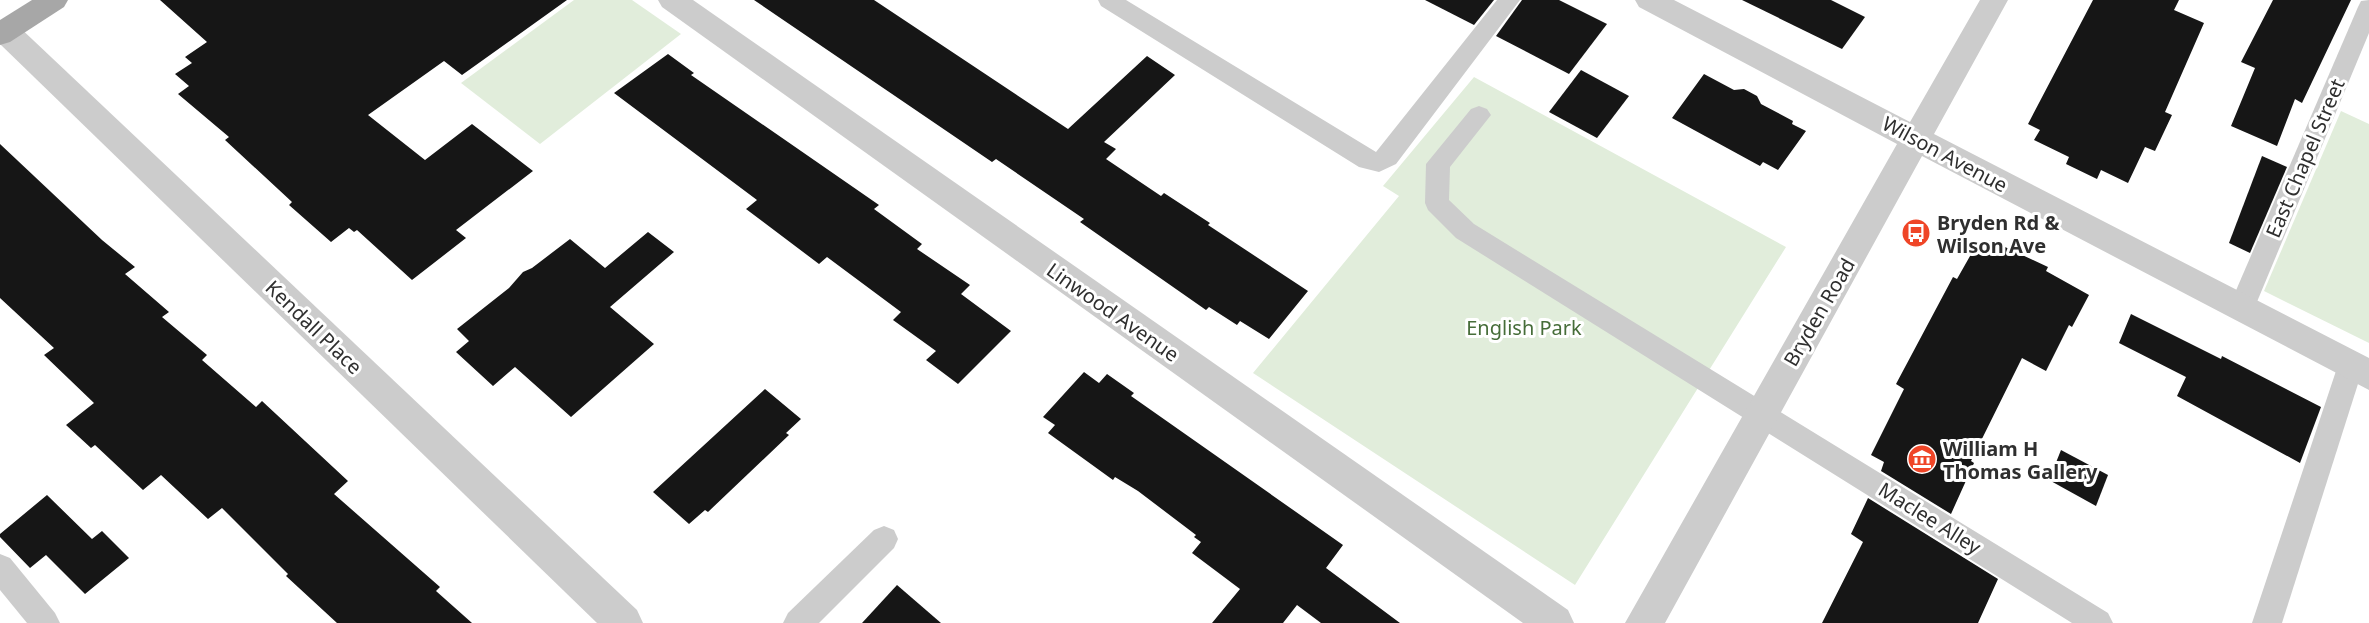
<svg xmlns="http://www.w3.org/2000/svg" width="2369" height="623" viewBox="0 0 2369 623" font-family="'Noto Sans',sans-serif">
	<rect width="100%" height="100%" fill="#fff"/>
	<!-- green -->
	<g fill="#e1eddb">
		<path d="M574 0H632L681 34 540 144 461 83Z"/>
		<path d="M1474 77 1786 247 1575 585 1253 373 1399 196 1383 186Z"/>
		<path d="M2341 111 2369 124V343L2264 291Z"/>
	</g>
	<!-- building -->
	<g fill="#161616">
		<path d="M160 0H567L462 75 444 61 368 115 425 160 472 124 533 171 456 230 466 238 412 280 357 230 354 232 349 228 331 242 289 205 292 202 225 140 229 137 178 94 189 86 175 74 192 63 185 57 207 42Z"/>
		<path d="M754 0H874L1068 129 1147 56 1175 75 1104 142 1116 149 1106 159 1161 196 1164 193 1210 223 1208 225 1308 291 1269 339 1240 321 1237 325 1209 307 1206 310 1080 222 1084 219 996 159 992 162Z"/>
		<path d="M1425 0H1494L1474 25Z"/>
		<path d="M1522 0H1559L1607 24 1569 74 1496 36Z"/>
		<path d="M1742 0H1831L1865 17 1842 49Z"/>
		<path d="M2093 0H2179L2174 10 2204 23 2165 112 2172 115 2155 151 2145 147 2128 183 2101 170 2097 179 2066 164 2069 157 2034 140 2040 130 2028 124Z"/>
		<path d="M2273 0H2351L2302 103 2295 99 2277 146 2231 126 2255 68 2241 62Z"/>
		<path d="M668 54 694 73 691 75 879 205 874 209 922 244 917 249 970 285 961 294 1011 331 958 384 926 360 936 351 893 320 901 312 827 257 819 264 746 209 757 200 614 93Z"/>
		<path d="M1581 70 1629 96 1597 138 1549 112Z"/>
		<path d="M1704 74 1734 90 1744 89 1757 96 1761 104 1793 121 1792 124 1806 131 1778 170 1763 162 1760 166 1672 118Z"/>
		<path d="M0 144 102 240 135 267 125 274 169 312 162 317 207 355 202 360 256 407 262 401 348 481 334 494 440 587 436 591 472 623H337L286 576 288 574 222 508 208 519 161 475 143 490 95 445 91 448 66 425 94 403 44 355 54 348 0 298Z"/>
		<path d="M2262 156 2287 167 2250 253 2229 243Z"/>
		<path d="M648 232 674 252 610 307 654 344 571 417 515 367 493 386 456 352 469 341 457 329 509 288 523 272 532 268 570 239 605 268Z"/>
		<path d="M1990 240 2048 267 2046 271 2089 295 2072 327 2069 325 2046 371 2022 358 1971 461 1974 463 1951 514 1881 471 1884 462 1871 455 1904 389 1896 384 1953 277 1957 279 1974 249 1983 254Z"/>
		<path d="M2131 314 2221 359 2222 356 2321 407 2300 463 2177 396 2186 377 2119 343Z"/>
		<path d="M1084 372 1099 383 1107 374 1134 393 1131 396 1343 545 1326 568 1400 623H1321L1297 605 1283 623H1212L1240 589 1192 553 1201 542 1194 537 1196 535 1138 491 1115 477 1113 480 1048 433 1055 425 1043 417Z"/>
		<path d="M765 389 801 419 786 433 789 435 708 512 705 510 689 524 653 492Z"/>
		<path d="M2061 450 2108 475 2096 506 2049 480Z"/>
		<path d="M47 495 92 539 102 531 129 558 85 594 46 555 30 568 0 537V534Z"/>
		<path d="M1868 498 1998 579 1978 623H1822L1863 542 1851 534Z"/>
		<path d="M897 585 941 623H862Z"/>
	</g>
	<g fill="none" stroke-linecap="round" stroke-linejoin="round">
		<!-- lane -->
		<g fill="#ccc" fill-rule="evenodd">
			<path d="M1098 0H1126L1376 152 1497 0H1520L1396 164 1379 172 1359 167 1101 6Z"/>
			<path d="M2369 0V33L2254 309 2250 317 2241 320 2232 317 2228 309 2358 7 2361 1Z"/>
			<path d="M1479 106 1487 109 1491 115 1450 167 1449 200 1474 224 2108 613 2113 623H2072L1456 238 1428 210 1425 203 1426 164 1471 109Z"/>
			<path d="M2351 353 2360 357 2364 365 2282 623H2252L2338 365 2342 357Z"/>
			<path d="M884 526 894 530 898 539 894 548 819 623H783L788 613 874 530Z"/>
			<path d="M0 554 10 558 55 613 60 623H27L0 590Z"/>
		</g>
		<!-- street -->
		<g fill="#ccc" fill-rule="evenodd">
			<path d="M658 0H693L1568 610 1574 623H1523L662 7Z"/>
			<path d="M1635 0H1674L1910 122 1980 0H2008L1934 134 2369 358V390L1922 156 1665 623H1625L1897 144 1639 7Z"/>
			<path d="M5 20 15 23 637 610 643 623H597L0 44V22Z"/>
		</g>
		<!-- primary -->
		<path fill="#a7a7a7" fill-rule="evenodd" d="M32 0H68L64 7 10 42 0 45V20Z"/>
	</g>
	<!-- icons -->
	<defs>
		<g id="bus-disc" transform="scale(1.5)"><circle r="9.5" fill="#ef4527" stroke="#fff"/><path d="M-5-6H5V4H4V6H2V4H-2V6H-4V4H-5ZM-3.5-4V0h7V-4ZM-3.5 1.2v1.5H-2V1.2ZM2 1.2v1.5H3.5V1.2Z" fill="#fff"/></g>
		<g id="museum-disc" transform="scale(1.5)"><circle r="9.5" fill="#ef4527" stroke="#fff"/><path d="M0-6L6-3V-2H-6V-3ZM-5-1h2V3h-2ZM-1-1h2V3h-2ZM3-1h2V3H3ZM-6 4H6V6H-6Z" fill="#fff"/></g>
	</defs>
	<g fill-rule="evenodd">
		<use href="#bus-disc" x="1916" y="233"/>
		<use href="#museum-disc" x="1922" y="459"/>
	</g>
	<g text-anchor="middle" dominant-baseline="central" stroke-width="6" stroke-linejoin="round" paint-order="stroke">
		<!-- street labels -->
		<g font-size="20" fill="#2f2f2f" stroke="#fff">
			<text transform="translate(1945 154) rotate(28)">Wilson Avenue</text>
			<text transform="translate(2305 158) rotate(-67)">East Chapel Street</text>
			<text transform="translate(1113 312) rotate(35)">Linwood Avenue</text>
			<text transform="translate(1819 312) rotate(-60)">Bryden Road</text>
			<text transform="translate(314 327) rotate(44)">Kendall Place</text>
			<text transform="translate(1930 518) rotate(32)">Maclee Alley</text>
		</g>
		<!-- poi labels -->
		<g font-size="20" font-weight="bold" fill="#2f2f2f" stroke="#fff" text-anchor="start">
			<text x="1937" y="222">Bryden Rd &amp;<tspan x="1937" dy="23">Wilson Ave</tspan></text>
			<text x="1943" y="448">William H<tspan x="1943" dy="23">Thomas Gallery</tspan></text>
		</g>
		<!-- park labels -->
		<g font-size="20" fill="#466d39" stroke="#fff">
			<text x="1524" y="327">English Park</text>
		</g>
	</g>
</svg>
